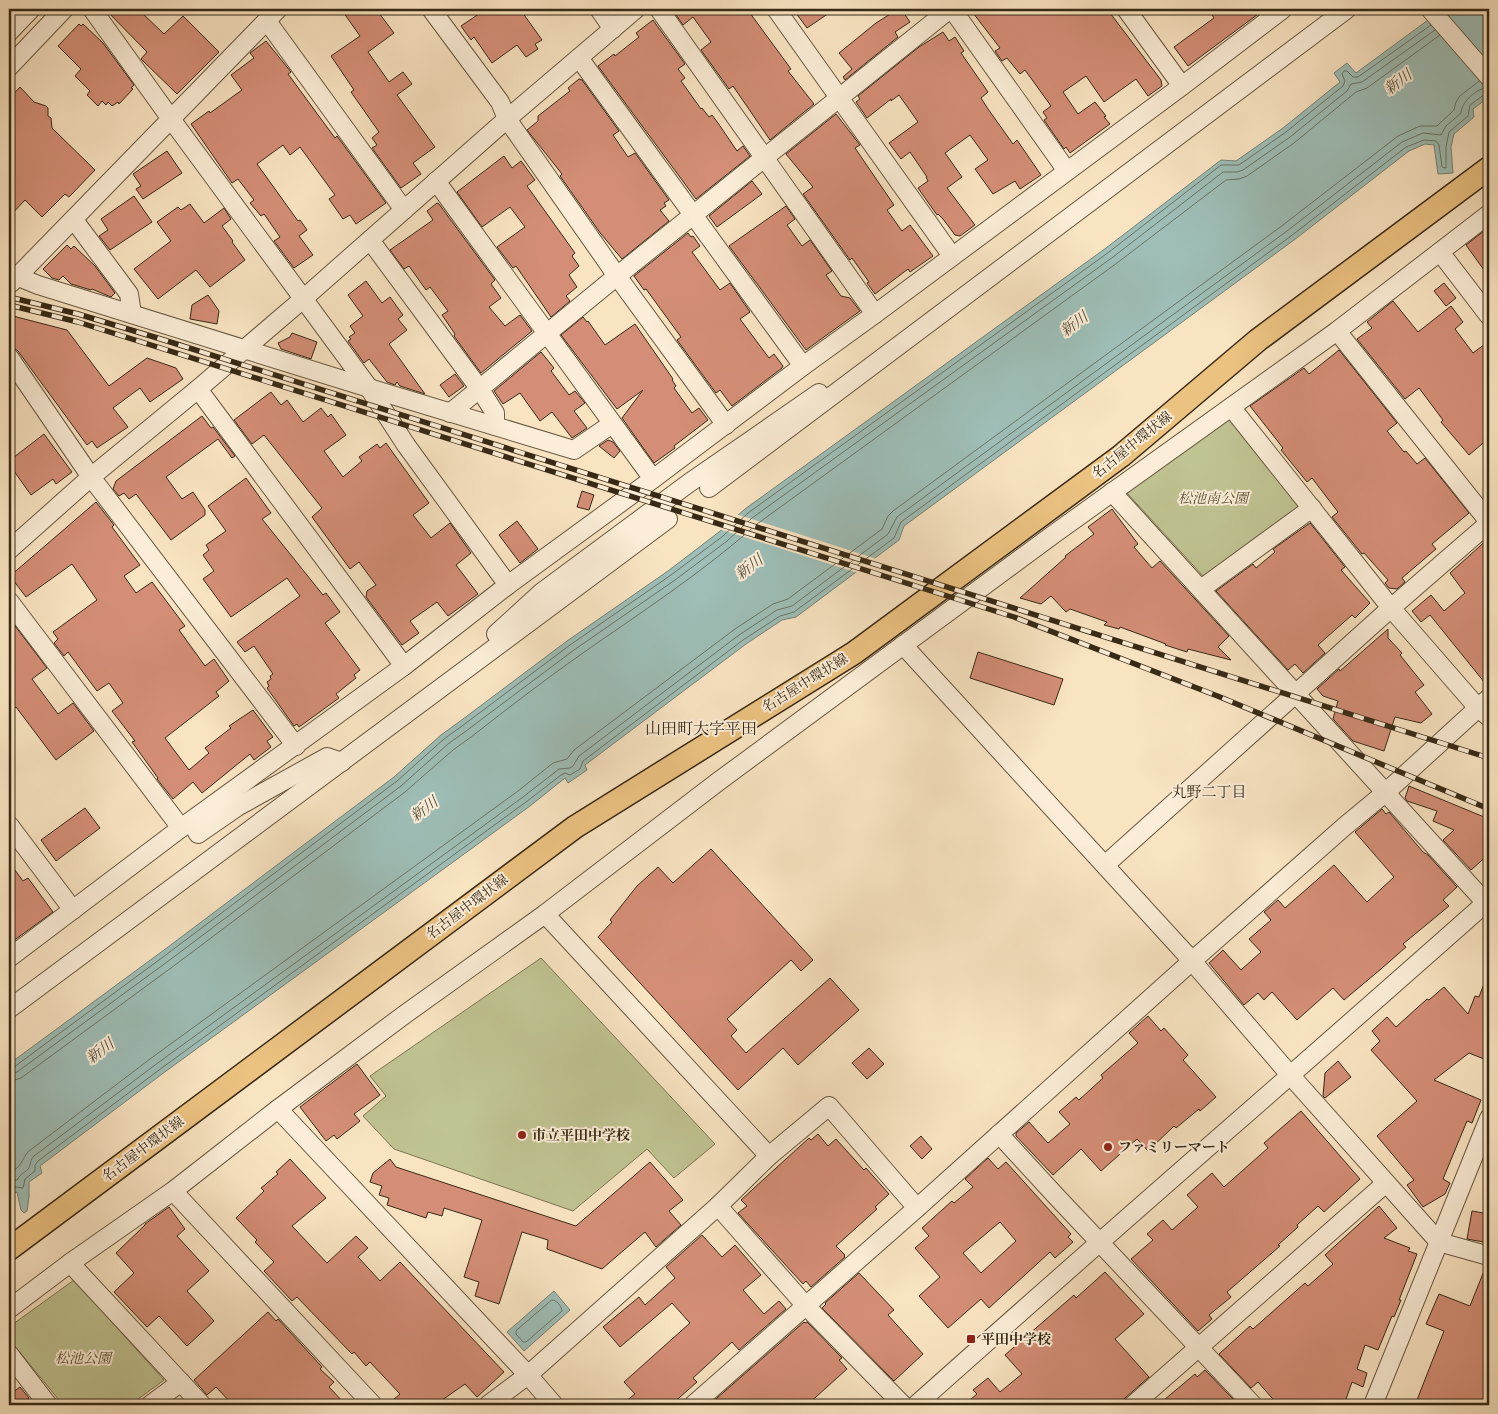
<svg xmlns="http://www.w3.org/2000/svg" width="1498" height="1414" viewBox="0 0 1498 1414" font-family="Alegreya,'Noto Serif JP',serif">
	<rect width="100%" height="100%" fill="#f9e4c2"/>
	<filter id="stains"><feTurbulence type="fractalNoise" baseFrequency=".004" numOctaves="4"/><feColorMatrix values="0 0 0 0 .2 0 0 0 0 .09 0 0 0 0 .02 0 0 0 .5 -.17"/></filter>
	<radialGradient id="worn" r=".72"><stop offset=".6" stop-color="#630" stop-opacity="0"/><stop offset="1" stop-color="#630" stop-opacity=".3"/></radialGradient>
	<!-- green -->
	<g fill="#c0c392" stroke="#7c7654">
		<path d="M1229 413 1301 506 1203 576 1127 493Z"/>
		<path d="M541 958 715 1144 674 1178 647 1149 573 1211 394 1149 363 1116 386 1096 370 1076Z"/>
		<path d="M74 1280 164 1380 130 1405H63L9 1339V1327Z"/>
	</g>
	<!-- water -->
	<g fill="#9ebeb7" stroke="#758276">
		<path d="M1443 9H1489V97L1473 109 1474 117 1454 134 1451 147 1453 173 1438 174 1434 145 1425 144 1409 151 1294 240 904 526 899 540 796 617 782 620 746 644 585 765 587 770 568 783 565 778 530 806 162 1074 40 1166 42 1173 29 1182V1197L27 1211 24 1213 21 1210 17 1192 13 1193 9 1189V1064L164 950 394 777 441 735 459 722 567 641 668 571 719 532 745 509 1106 248 1221 160 1236 161 1283 128 1340 82 1334 73 1347 63 1356 73Z"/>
		<path d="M554 1291 570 1310 524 1351 507 1332Z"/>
	</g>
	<!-- pier -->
	<path fill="#f9e4c2" d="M736 514 877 559 858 573 719 529Z"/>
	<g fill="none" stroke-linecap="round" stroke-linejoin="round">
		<!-- shore -->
		<g stroke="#6a7466" stroke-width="1">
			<path d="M9 1068 14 1067 167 954 397 781 444 739 462 726 570 645 671 575 723 536 748 513 1109 252 1221 165H1239L1286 132 1343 86 1345 81 1342 74 1344 71H1347L1353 77H1358L1431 25"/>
			<path d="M9 1074 17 1072 171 959 401 786 448 744 466 731 574 650 675 580 727 541 752 518 1113 257 1223 172H1237L1243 170 1290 137 1347 91 1351 84 1362 82 1435 30"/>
			<path d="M9 1082 21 1078 175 965 405 792 453 750 471 737C507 709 543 681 580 655 640 613 702 573 757 524L1117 263 1226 180 1239 179 1247 176 1294 143 1356 92 1367 88 1440 35"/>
			<path d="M9 1172C20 1171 22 1158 29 1151L150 1059 518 791 553 763 567 759 574 750 735 629 773 604 788 599 882 529 888 516 893 511 1283 225 1398 136 1420 126H1437L1454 110 1456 102 1460 96 1479 81"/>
			<path d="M9 1179 17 1180C20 1174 26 1172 29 1168 31 1163 30 1160 34 1156L155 1065 523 797 559 769 570 768 573 766 579 756 739 635 777 610 792 606 888 534 897 517 1287 231 1402 142 1423 133 1441 135 1446 126 1461 113C1462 101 1476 89 1488 87"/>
			<path d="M9 1186 23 1188 25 1179 35 1171V1165L38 1161 159 1070 526 802 561 775 565 773 570 775 580 769 583 761 743 640 780 616 794 612 894 538 901 522 1291 236 1406 147 1424 140 1436 141 1439 145 1442 167 1446 168V147L1449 132 1468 116 1470 105 1485 94 1489 93"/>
			<path d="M552 1300C556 1299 562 1307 562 1311L526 1342H523L516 1334V1331Z"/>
		</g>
	</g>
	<!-- building -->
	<g fill="#d48e77" stroke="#372915" fill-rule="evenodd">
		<path d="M105 9H138L164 34 183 16 219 52 177 94 141 59 147 52Z"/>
		<path d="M341 9H376L394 33 368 52 389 82 403 72 412 84 397 95 435 147 413 163 421 174 401 188 372 148 377 145 372 138 379 132 351 92 354 90 331 56 360 36Z"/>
		<path d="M486 9H520L542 40 535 44 538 49 526 57 517 45 492 63 474 37 471 40 461 26Z"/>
		<path d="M672 9H747L791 69 788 71 814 104 770 140 733 86 729 89 701 50 711 42 693 17 683 25Z"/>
		<path d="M793 9H835L807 28Z"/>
		<path d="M898 9H901L910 22 895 32 898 37 845 80 843 77 852 69 839 53 876 23Z"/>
		<path d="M970 9H1107L1161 80 1162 86 1148 96 1136 79 1104 102 1086 76 1063 92 1078 114 1095 102 1106 116 1104 117 1110 124 1070 153 1066 147 1064 149 1044 120 1047 118 1043 112 1051 106 1025 70 1020 74 1007 58 1002 61 995 51 1000 48Z"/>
		<path d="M1208 9H1265L1188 66 1174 47 1214 18Z"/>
		<path d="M653 20 685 64 678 69 685 78 681 81 701 109 702 108 709 117 712 115 718 123 737 151 743 146 750 156 696 199 598 66 614 54 615 56 639 37 636 33Z"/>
		<path d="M79 24 81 26 83 24 103 43 134 85 131 88 133 89 119 104 118 102 112 106 108 102 106 105 102 101 98 106 87 95 90 91 75 76 81 69 58 46Z"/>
		<path d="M943 32 949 41 955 37 964 51 961 53 988 92 981 98 988 109 1013 144 1017 140 1041 175 1020 189 1015 181 993 194 975 169 988 160 970 135 945 153 962 177 947 188 975 225 960 236 955 235 943 219 938 214 937 215 918 188 928 181 926 177H927L910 152 901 159 889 143 918 122 899 95 891 101V99L867 118 856 102 860 99 858 96 919 47Z"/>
		<path d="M266 41 291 72 288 74 335 138 337 136 386 203 356 224 350 215 343 219 329 199 335 195 300 147 290 155 283 145 257 164 298 221 300 220 307 230 299 236 313 255 294 268 274 241 280 237 264 214 261 216 250 203 254 200 238 179 232 183 191 124 209 111 210 113 242 90 231 75 254 58 250 53Z"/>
		<path d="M579 79 582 80 619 131 613 135 628 157 635 153 669 200 664 203 666 206 660 210 669 221 622 259 601 234 560 176 562 174 527 130 538 121V116L570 91 568 88Z"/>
		<path d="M20 87 34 102 46 106 48 108V116L51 118 52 128 95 170 69 197 65 194 42 217 25 200 9 217V99Z"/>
		<path d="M836 114 860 145 855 148 894 205 887 210 902 231 910 225 933 256 910 272 908 269 875 294 867 283 869 282 852 258 850 260 803 194 813 187 786 154Z"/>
		<path d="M167 151 182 173 143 199 136 189 141 186 133 174Z"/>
		<path d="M504 156 512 168 521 161 535 180 527 186 575 253 572 256 579 266 569 275 577 287 566 296 570 301 551 317 516 266 513 268 497 247 525 227 510 207 482 227 457 192Z"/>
		<path d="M752 181 762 194 717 227 709 216Z"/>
		<path d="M134 196 152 222 110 250 99 236 108 230 101 219Z"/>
		<path d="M437 203 439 204 495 280 491 284 501 298 489 307 505 326 520 315 532 331 481 373 454 336 455 334 442 315 448 311 430 287 426 290 409 266 404 269 390 250 433 220 427 211Z"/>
		<path d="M190 204 204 223 224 208 231 219 222 226 233 241 232 242 245 260 210 287 196 270 158 299 134 269 171 241 157 222 178 207 181 210Z"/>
		<path d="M786 206 795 219 787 225 802 246 810 240 832 271 826 275 841 296 850 298 860 311 806 350 729 246Z"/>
		<path d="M1489 227V277L1466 245Z"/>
		<path d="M688 233 691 237 693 236 700 246 692 252 720 290 730 283 750 312 740 319 769 358 774 354 783 366 782 368 732 406 720 390 716 393 677 340 681 337 646 289 644 290 634 276Z"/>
		<path d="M67 245 71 249 74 246 95 266 115 293 111 297 92 289 91 290 71 284 63 276 59 280 52 278 43 269Z"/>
		<path d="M366 281 382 303 390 297 403 315 398 319 407 330 389 344 425 394 400 386 397 382 395 385 387 382 369 359 364 363 348 341 351 339 349 337 355 333 350 326 363 316 348 295Z"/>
		<path d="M1444 283 1456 298 1446 306 1434 291Z"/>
		<path d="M208 295 219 311 217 324 190 319 192 305Z"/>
		<path d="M1393 301 1418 332 1451 306 1463 322 1455 329 1473 353 1489 341V438L1469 455 1441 422 1443 420 1419 388 1405 399 1357 339 1372 328 1367 322Z"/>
		<path d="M9 315 67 330 109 386 147 358 176 368 183 379 150 402 140 388 113 408 128 427 97 448 92 441 87 445 18 351 14 348 9 346Z"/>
		<path d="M583 317 587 322 588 321 605 345 635 324 673 379 672 380 676 386 674 388 692 413 699 408 708 420 674 446 675 448 654 463 622 418 643 390 617 409 561 335Z"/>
		<path d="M292 333 317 342 311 359 281 349 278 343 290 337Z"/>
		<path d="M1339 350 1397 423 1387 431 1404 452 1406 451 1417 464 1425 458 1469 513 1432 544 1436 549 1402 578 1405 582 1397 589 1389 588 1385 583 1388 580 1364 553 1362 554 1332 517 1338 512 1312 478 1307 482 1281 450 1283 448 1250 406 1304 368 1309 374Z"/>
		<path d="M541 352 554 368 551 371 569 395 575 391 585 403 574 411 587 428 572 438 552 412 540 421 520 393 503 404 494 391Z"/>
		<path d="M455 374 464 386 449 397 440 385Z"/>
		<path d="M271 392 281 405 287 400 303 422 321 408 328 417 331 414 346 435 324 451 343 477 362 461 359 457 377 444 380 448 386 443 429 503 413 515 431 538 450 523 471 553 456 565 478 594 448 616 437 602 410 621 419 633 402 645 366 597 367 591 376 585 359 562 350 569 312 517 322 508 264 435 252 444 234 420Z"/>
		<path d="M202 416 211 428 213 427 235 456 232 458 218 439 166 477 182 499 193 492 205 510V515L171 540 136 494 129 499 124 493 119 496 113 489 116 481Z"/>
		<path d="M44 434 72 472 56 484 53 479 31 495 9 464V461Z"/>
		<path d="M608 440 613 442 620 451 614 458 599 446Z"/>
		<path d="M246 478 271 513 262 519 323 595 326 593 340 612 325 623 360 670 354 675 356 678 336 694 339 698 299 727 297 724 294 726 267 688 269 686 267 682 271 679 270 676 273 674 254 646 245 652 237 642 300 596 287 578 231 617 203 579 214 571 203 555 209 550 206 545 226 531 208 506Z"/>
		<path d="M582 491 594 495 589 510 577 507Z"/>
		<path d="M96 502 114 525 112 527 140 565 124 576 136 593 152 582 185 626 179 630 205 666 214 659 229 681 216 692 219 696 165 738 189 770 209 753 205 748 231 728 229 726 253 710 273 737 267 741 271 747 254 760 250 754 202 793 193 782 173 799 157 779 158 778 132 742 135 741 112 711 123 703 109 683 97 691 68 652 64 656 54 643 58 639 53 632 97 600 72 564 26 597 10 576Z"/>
		<path d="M1112 509 1138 544 1134 547 1152 568 1160 561 1229 636 1218 647 1231 660 1188 649 1187 652 1165 645 1166 644 1120 627 1119 629 1104 625 1107 622 1070 609 1066 612 1051 596 1041 604 1020 598 1066 557 1065 556 1094 534 1088 527Z"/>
		<path d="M517 521 538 549 520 563 499 535Z"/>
		<path d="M1310 523 1345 567 1341 570 1370 603 1355 618 1352 615 1318 645 1325 653 1303 673 1295 664 1288 670 1216 591 1253 564 1256 568 1275 552 1273 549Z"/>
		<path d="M1489 538V688L1430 615 1421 622 1412 611 1431 595 1444 611 1465 593 1450 573Z"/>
		<path d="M9 618 47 668 32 679 58 714 73 703 94 731 56 760 16 707 9 712Z"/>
		<path d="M1388 629V638L1402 653 1400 655 1424 685 1415 692 1432 714 1421 723 1395 717 1384 751 1353 741 1333 719 1338 701 1323 696 1317 689 1339 669 1340 671Z"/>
		<path d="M978 652 1063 679 1054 705 970 678Z"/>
		<path d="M1409 786 1489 819V854L1471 870 1443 840 1454 830 1433 821 1437 811 1407 801 1405 798Z"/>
		<path d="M85 808 100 828 56 861 41 840Z"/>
		<path d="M1382 809 1386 814 1389 812 1423 852 1428 855 1457 887 1443 900 1449 906 1403 944 1406 947 1381 969 1344 1000 1333 988 1297 1020 1272 992 1264 1000 1258 993 1244 1005 1209 963 1223 950 1241 970 1261 952 1249 939 1271 920 1264 912 1278 900 1285 908 1334 865 1367 902 1394 877 1355 832Z"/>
		<path d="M711 849 813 960 801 971 791 960 727 1019 737 1030 731 1036 746 1053 830 978 859 1010 798 1065 783 1048 738 1090 598 937 612 922 610 920 637 886 658 867 673 883Z"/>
		<path d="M9 862 23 881 28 878 53 912 9 944Z"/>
		<path d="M1488 973 1489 1061 1469 1053 1434 1080 1481 1100 1472 1123 1467 1121 1443 1179 1450 1183 1445 1194 1423 1207 1407 1185 1414 1180 1377 1136 1417 1101 1371 1050 1380 1041 1372 1031 1387 1017 1396 1027 1427 999 1429 1000 1444 987 1468 1014 1475 996 1479 997Z"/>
		<path d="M1148 1016 1161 1031 1164 1028 1188 1055 1183 1060 1216 1097 1200 1111 1199 1109 1176 1128 1174 1126 1148 1151 1137 1139 1101 1171 1081 1149 1053 1175 1016 1136V1133L1029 1122 1048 1143 1070 1124 1059 1112 1076 1097 1079 1100 1103 1078 1101 1075 1138 1043 1129 1033Z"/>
		<path d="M869 1048 884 1064 867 1079 852 1063Z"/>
		<path d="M1338 1061 1351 1077 1325 1098 1323 1096 1325 1073Z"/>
		<path d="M357 1064 380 1095 354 1114 360 1121 337 1139 334 1135 326 1141 300 1107Z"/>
		<path d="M1301 1111 1360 1179 1324 1212 1318 1206 1297 1225 1298 1227 1278 1245 1280 1246 1227 1292 1231 1297 1209 1315 1212 1319 1198 1331 1131 1259 1153 1240 1147 1234 1163 1220 1172 1230 1198 1207 1187 1195 1212 1173 1224 1187 1268 1148 1264 1143Z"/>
		<path d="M818 1134 828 1146 836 1139 864 1170 866 1168 889 1194 875 1207 877 1209 836 1246 845 1255 844 1256 845 1257 811 1287 806 1281 803 1284 738 1213 747 1206 741 1200 809 1138 811 1140Z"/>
		<path d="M921 1136 932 1149 922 1159 910 1146Z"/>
		<path d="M988 1158 998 1169 1006 1162 1071 1234 1068 1237 1073 1242 1055 1258 1050 1252 989 1308 981 1299 948 1328 919 1296 940 1277 915 1248 929 1236 922 1228 952 1201 954 1203 973 1187 965 1179ZM1000 1222 1016 1241 981 1273 963 1253Z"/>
		<path d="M290 1159 326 1198 292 1226 327 1263 356 1236 368 1248 358 1257 380 1281 400 1262 504 1372 477 1397 465 1384 435 1405H387L400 1394 370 1362 366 1366 354 1352 352 1354 297 1297 292 1301 264 1271 274 1262 255 1242 257 1240 236 1218 264 1191 261 1188 278 1174 276 1172Z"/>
		<path d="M390 1159 396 1167 576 1226 650 1162 683 1200 669 1211 681 1225 656 1247 645 1232 602 1269 547 1249 548 1240 522 1232 499 1304 475 1296 479 1282 464 1277 482 1220 444 1208 442 1216 428 1212 426 1218 387 1205 389 1198 379 1195 382 1186 370 1182 373 1173Z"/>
		<path d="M1379 1206 1397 1228 1384 1238 1410 1248 1408 1251 1417 1254 1399 1300H1401L1394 1317 1392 1316 1378 1350 1365 1345 1357 1369 1367 1373 1363 1387 1352 1382 1344 1405H1278L1258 1382 1251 1388 1219 1354 1250 1326 1253 1329 1305 1283 1308 1286 1333 1264 1325 1255Z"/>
		<path d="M169 1207 185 1229 177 1236 209 1271 187 1291 214 1321 187 1346 159 1316 147 1327 114 1292 134 1273 116 1253 145 1225V1224Z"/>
		<path d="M1472 1211 1489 1214V1243L1467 1239Z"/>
		<path d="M702 1235 722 1257 735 1245 761 1275 743 1290 764 1314 779 1301 786 1309 739 1350 732 1342 693 1378 697 1382 671 1405H621L635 1394 624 1382 690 1323 672 1303 620 1347 603 1327 639 1297 645 1305 675 1278 666 1267Z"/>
		<path d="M1486 1266H1489V1405H1415L1444 1331 1426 1324 1439 1294 1470 1306Z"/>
		<path d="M1105 1272 1144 1314 1115 1339 1149 1377 1117 1405H964L977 1394 973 1390 988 1378 1000 1392 1022 1374 1005 1355 1074 1295 1076 1298Z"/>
		<path d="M859 1273 894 1310 888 1315 923 1354 894 1381 822 1308 826 1304 825 1303Z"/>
		<path d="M268 1312 276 1321 278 1319 322 1367 320 1369 334 1382 329 1387 346 1405H233L216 1387 207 1395 194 1380Z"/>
		<path d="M804 1322 805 1323 807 1322 842 1358 839 1360 847 1369 807 1405H709Z"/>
		<path d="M1205 1370 1233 1399 1227 1405H1158L1195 1374 1197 1377Z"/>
		<path d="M20 1387 29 1398 19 1405H9V1395Z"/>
	</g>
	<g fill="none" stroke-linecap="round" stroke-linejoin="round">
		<!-- minor casing -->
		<g stroke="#685840" stroke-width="20">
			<g id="minor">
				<path d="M92 9 171 119 369 388 406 445 508 585"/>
				<path d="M431 9 500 102 507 119 617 276 726 425"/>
				<path d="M599 9 613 29"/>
				<path d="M659 9 875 314"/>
				<path d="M776 9 952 256"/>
				<path d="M952 9 1067 171"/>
				<path d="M1126 9 1182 86"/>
				<path d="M1430 9 1489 77"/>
				<path d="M267 21 404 210"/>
				<path d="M9 32 31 9"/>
				<path d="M579 58 803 366"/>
				<path d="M9 67 64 9"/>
				<path d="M436 181 653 479"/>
				<path d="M74 220 129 294 132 314"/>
				<path d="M370 240 479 388 495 413V426"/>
				<path d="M1440 252 1489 316"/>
				<path d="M9 273 38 285 369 388 574 450 612 424"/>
				<path d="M11 283 278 9"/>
				<path d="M1337 331 1489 522"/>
				<path d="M9 357 91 477 296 746"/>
				<path d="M198 389 404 666"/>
				<path d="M1231 407 1391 608 1478 708 1489 717"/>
				<path d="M450 413 617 276 950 9"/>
				<path d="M709 488 1347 9"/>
				<path d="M1112 492 1486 903"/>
				<path d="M9 550 91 477 198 389 303 299 507 119 636 9"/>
				<path d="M1201 589 1312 508"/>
				<path d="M9 601 181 828"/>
				<path d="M496 634 542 592 689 483 819 393"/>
				<path d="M903 645 1185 953 1291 1076 1439 1242 1489 1256"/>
				<path d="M191 821 198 834 237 807 327 757 342 762"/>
				<path d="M9 825 73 910"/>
				<path d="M1105 865 1391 608 1489 523"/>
				<path d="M545 914 769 1156"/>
				<path d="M9 958 181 828 404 666 508 585 653 479 803 366 875 314 1182 86 1283 9"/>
				<path d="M9 1009 668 519"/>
				<path d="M278 1109 528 1375 554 1405"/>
				<path d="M999 1134 1055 1195 1253 1405"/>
				<path d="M173 1191 373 1405"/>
				<path d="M718 1206 806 1306 903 1405"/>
				<path d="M70 1263 202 1405"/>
				<path d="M9 1309 70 1263 173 1191 278 1109 404 1015 545 914 719 781 1054 534 1337 331 1489 214"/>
				<path d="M9 1354 48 1405"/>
				<path d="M150 1405 181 1382"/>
				<path d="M488 1405 528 1375 718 1206 769 1156 829 1106 917 1208"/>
				<path d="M693 1405 917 1208 1192 961 1345 826 1385 793 1489 698"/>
				<path d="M916 1405C1106 1235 1299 1069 1489 900"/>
				<path d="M1133 1405 1386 1183"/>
				<path d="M1373 1405 1489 1118"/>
			</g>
		</g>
		<!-- major casing -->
		<g stroke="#372915" stroke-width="25">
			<path id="major" d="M9 1249 575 827 854 653 1121 456 1258 340 1489 168"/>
		</g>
		<!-- minor -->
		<use href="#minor" stroke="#fbedd7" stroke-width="18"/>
		<!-- major -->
		<use href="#major" stroke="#ecc281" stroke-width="22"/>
		<!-- rail casing -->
		<g stroke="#372915" stroke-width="5.5">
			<g id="rail">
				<path d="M9 297 78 314 164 340 1489 758"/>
				<path d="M9 305 78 322 1014 617 1220 697 1489 809"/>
			</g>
		</g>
		<!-- rail -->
		<use href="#rail" stroke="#fbedd7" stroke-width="4" stroke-dasharray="11" stroke-linecap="butt"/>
	</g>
	<!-- markers -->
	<g fill="#8f2418" stroke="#fbedd7" stroke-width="2">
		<circle cx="522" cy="1135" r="5"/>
		<circle cx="1108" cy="1147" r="5"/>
		<rect x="966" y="1334" width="10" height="10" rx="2.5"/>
	</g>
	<g text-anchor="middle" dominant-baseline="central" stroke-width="4" stroke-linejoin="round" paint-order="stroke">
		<!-- street labels -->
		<g font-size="14" fill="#372915" stroke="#fbedd7">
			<text transform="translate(1132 445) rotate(-39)">名古屋中環状線</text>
			<text transform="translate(805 683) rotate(-32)">名古屋中環状線</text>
			<text transform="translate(467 907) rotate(-37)">名古屋中環状線</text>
			<text transform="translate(143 1149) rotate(-37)">名古屋中環状線</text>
		</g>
		<!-- park labels -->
		<g font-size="14" font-style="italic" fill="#595034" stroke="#fbedd7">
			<text x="1213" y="498">松池南公園</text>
			<text x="83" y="1358">松池公園</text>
		</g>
		<!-- poi labels -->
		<g font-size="14" font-weight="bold" fill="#372915" stroke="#fbedd7" text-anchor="start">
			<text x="532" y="1135">市立平田中学校</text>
			<text x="1118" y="1147">ファミリーマート</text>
			<text x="981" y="1339">平田中学校</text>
		</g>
		<!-- water labels -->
		<g font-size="15" font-style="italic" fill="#514e3e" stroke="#fbedd7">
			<text transform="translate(1398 82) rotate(-37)">新川</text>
			<text transform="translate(1074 324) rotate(-37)">新川</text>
			<text transform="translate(749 567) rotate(-37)">新川</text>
			<text transform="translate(424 809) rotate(-37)">新川</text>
			<text transform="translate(100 1051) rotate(-37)">新川</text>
		</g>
		<!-- neighbourhood labels -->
		<g font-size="15" fill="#372915" stroke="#fbedd7">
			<text x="1209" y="792">丸野二丁目</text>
		</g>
		<!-- quarter labels -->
		<g font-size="16" fill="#372915" stroke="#fbedd7">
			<text x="701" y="729">山田町大字平田</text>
		</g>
	</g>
	<!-- margin -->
	<rect width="1498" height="1414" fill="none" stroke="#f9e4c2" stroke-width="30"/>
	<rect x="10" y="10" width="1478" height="1394" fill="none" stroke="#372915" stroke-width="2.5"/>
	<rect x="15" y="15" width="1468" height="1384" fill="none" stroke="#372915"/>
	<rect width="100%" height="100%" filter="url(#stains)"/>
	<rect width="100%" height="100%" fill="url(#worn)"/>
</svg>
